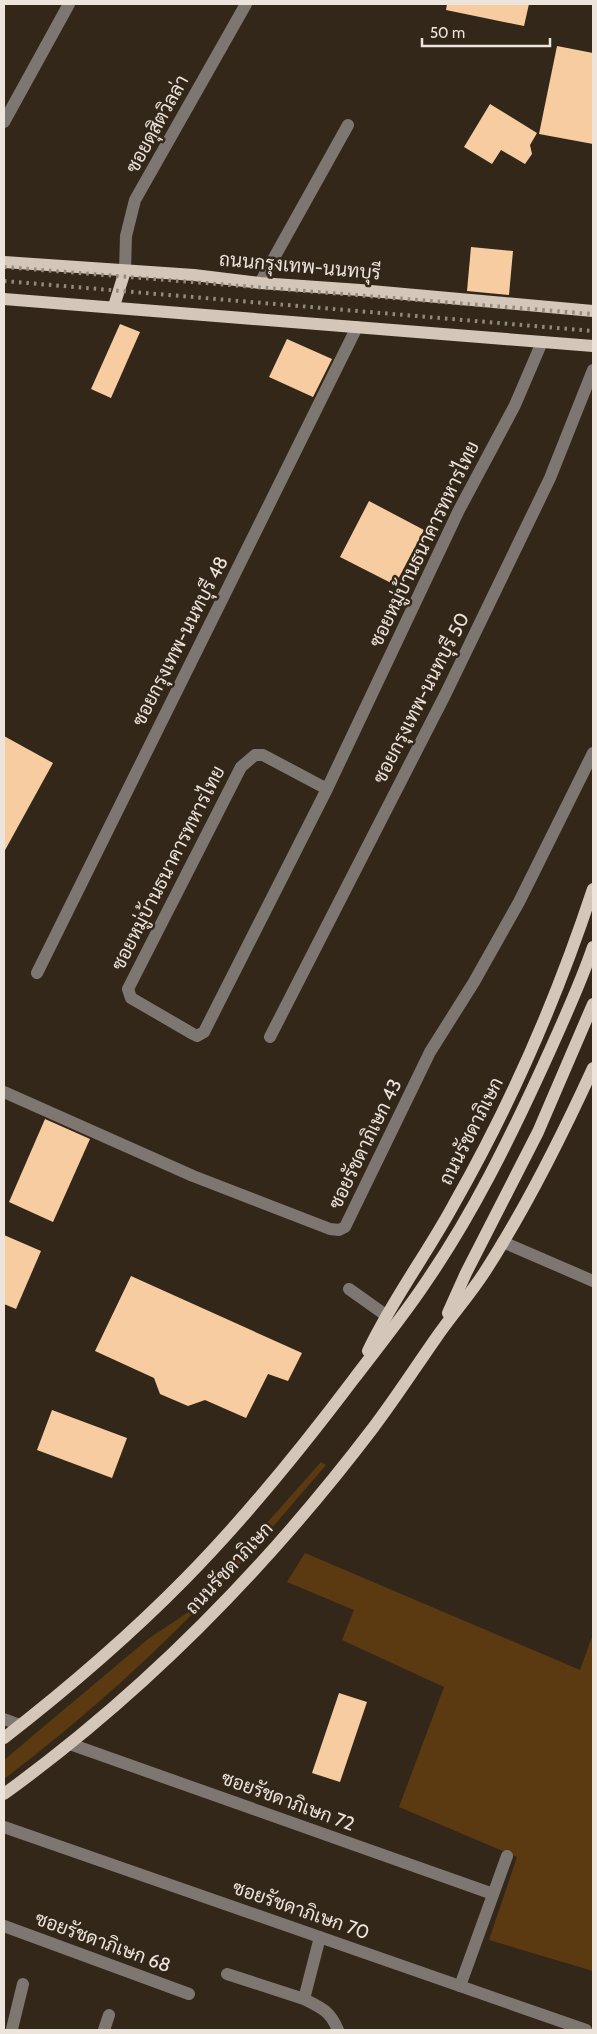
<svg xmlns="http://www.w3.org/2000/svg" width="597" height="2034" viewBox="0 0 597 2034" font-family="Cabin,Sarabun,sans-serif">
	<rect width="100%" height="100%" fill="#33271a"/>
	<!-- green -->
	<g fill="#5c3a11">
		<path d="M321 1462 326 1465C293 1503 261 1542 226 1579 158 1652 83 1719 4 1779V1760L148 1639 187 1613Z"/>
		<path d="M305 1553 580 1670 593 1634V1971L489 1940 517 1857 399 1807 444 1687 342 1640 354 1610 287 1582Z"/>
	</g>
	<!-- building -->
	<g fill="#f7cca0">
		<path d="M447 4H529L524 26 446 10Z"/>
		<path d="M557 46 593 53V144L539 134Z"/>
		<path d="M490 104 537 133 530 145 532 154 525 164 501 150 492 164 464 147Z"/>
		<path d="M471 247 513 251 509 295 467 291Z"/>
		<path d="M120 324 140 332 111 398 91 389Z"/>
		<path d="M287 339 332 359 313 397 269 377Z"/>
		<path d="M369 501 424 530 395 585 340 557Z"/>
		<path d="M4 736 53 763 4 852Z"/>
		<path d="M45 1119 90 1139 53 1222 9 1202Z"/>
		<path d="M4 1235 41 1251 16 1309 4 1304Z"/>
		<path d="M131 1276 302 1353 288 1381 268 1374 246 1418 205 1400 188 1406 160 1394 154 1378 95 1351Z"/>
		<path d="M52 1410 127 1438 112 1478 37 1450Z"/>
		<path d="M339 1693 367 1702 340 1782 312 1773Z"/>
	</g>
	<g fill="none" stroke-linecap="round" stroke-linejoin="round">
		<!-- minor -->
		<g stroke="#7e7771" stroke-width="12">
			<path d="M4 122 69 4"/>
			<path d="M125 271 126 236 135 200 246 4"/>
			<path d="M260 283 348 125"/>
			<path d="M327 789 263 755H255L241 767 128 989 131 998 193 1034 197 1036 204 1032 327 789 459 510 515 405 542 342"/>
			<path d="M37 973 357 327"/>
			<path d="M270 1037 446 693 550 478 593 370"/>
			<path d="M4 1092 193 1176 330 1229 339 1230 345 1227 430 1052 474 982 519 902 593 753"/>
			<path d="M503 1242 593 1281"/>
			<path d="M349 1289 387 1316"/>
			<path d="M4 1719 20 1725"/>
			<path d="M70 1744 493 1894"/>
			<path d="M4 1827 586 2030"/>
			<path d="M4 1926 189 1994"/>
			<path d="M320 1937 304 1999C322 2008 330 2011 338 2030"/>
			<path d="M227 1974 304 1999"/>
			<path d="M460 1986 507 1856"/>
			<path d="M12 2029 23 1984"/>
			<path d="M104 2030 109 2015"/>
		</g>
		<!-- major -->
		<g stroke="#d4c6b8" stroke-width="12">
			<path d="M4 262 194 275 260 283 360 290 593 311"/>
			<path d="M4 299 593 346"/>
			<path d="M114 306 125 271"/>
			<path d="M448 1313 466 1273 538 1132 593 1004"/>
			<path d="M368 1351C392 1300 427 1254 454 1204 511 1104 557 998 593 889"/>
			<path d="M4 1738C67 1689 129 1636 185 1579 246 1517 301 1449 353 1380 378 1347 405 1314 428 1279 473 1213 509 1140 542 1068 560 1028 579 988 593 947"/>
			<path d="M4 1794C145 1692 268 1566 373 1428 395 1399 415 1368 436 1338 451 1316 469 1296 484 1273 526 1208 561 1138 593 1068"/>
		</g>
		<!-- rail -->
		<g stroke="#93897f" stroke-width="4" stroke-dasharray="2.5 5" stroke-linecap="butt">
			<path d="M4 267 593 314"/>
			<path d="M4 281 593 331"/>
		</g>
	</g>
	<g text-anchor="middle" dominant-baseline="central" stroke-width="5" stroke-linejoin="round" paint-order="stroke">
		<!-- street labels -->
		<g font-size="19" fill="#ede4dc" stroke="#33271a">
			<text transform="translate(157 124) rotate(-61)">ซอยดุสิตวิลล่า</text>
			<text transform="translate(300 266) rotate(5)">ถนนกรุงเทพ-นนทบุรี</text>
			<text transform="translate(424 544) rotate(-64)">ซอยหมู่บ้านธนาคารทหารไทย</text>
			<text transform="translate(180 641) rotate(-63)">ซอยกรุงเทพ-นนทบุรี 48</text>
			<text transform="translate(421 698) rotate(-63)">ซอยกรุงเทพ-นนทบุรี 50</text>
			<text transform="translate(168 868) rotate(-63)">ซอยหมู่บ้านธนาคารทหารไทย</text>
			<text transform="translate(471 1131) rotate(-63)">ถนนรัชดาภิเษก</text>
			<text transform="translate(365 1144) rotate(-64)">ซอยรัชดาภิเษก 43</text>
			<text transform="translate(229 1568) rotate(-47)">ถนนรัชดาภิเษก</text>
			<text transform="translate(288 1801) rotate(20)">ซอยรัชดาภิเษก 72</text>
			<text transform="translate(301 1910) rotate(19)">ซอยรัชดาภิเษก 70</text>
			<text transform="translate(103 1942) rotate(20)">ซอยรัชดาภิเษก 68</text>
		</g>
	</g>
	<!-- border -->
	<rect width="597" height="2034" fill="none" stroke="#ede4dc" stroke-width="10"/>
	<!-- scale -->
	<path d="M422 38v8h128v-8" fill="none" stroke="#ede4dc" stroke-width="2.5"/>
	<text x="430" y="38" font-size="15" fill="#ede4dc" stroke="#33271a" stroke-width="4" paint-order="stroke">50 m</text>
</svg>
